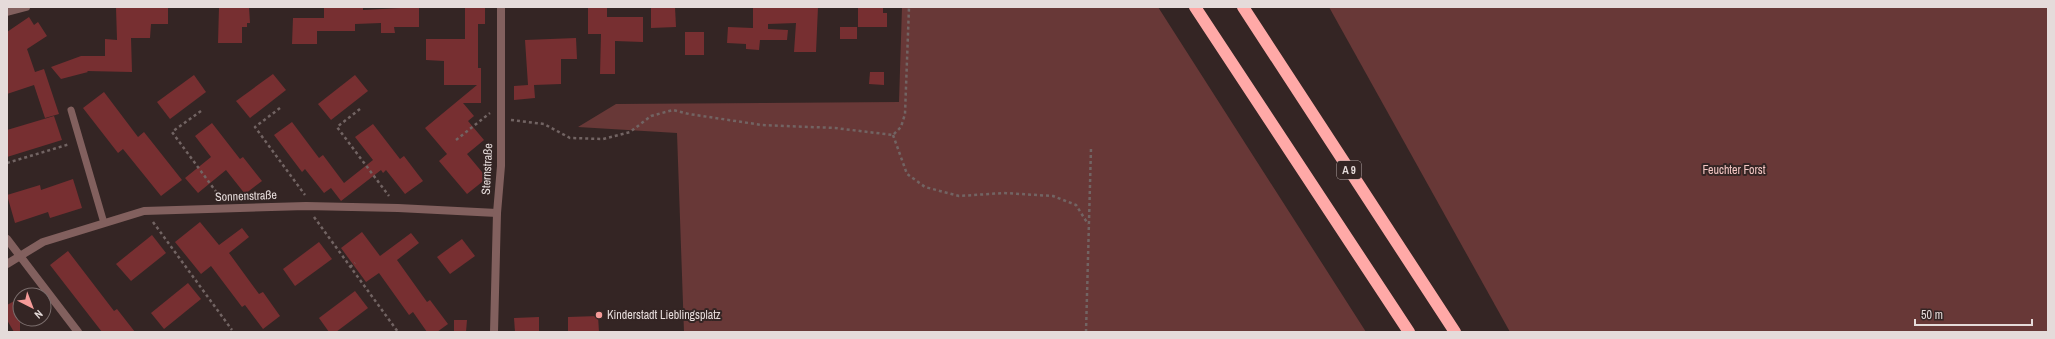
<svg xmlns="http://www.w3.org/2000/svg" width="2055" height="339" viewBox="0 0 2055 339" font-family="'Archivo Narrow',sans-serif">
	<rect width="100%" height="100%" fill="#342524"/>
	<!-- green -->
	<g fill="#683837">
		<path d="M902 7H1158L1366 332H684L677 133 578 127 616 104 899 102Z"/>
		<path d="M1329 7H2048V332H1510Z"/>
	</g>
	<!-- building -->
	<g fill="#772f31">
		<path d="M116 7H168V24H151L150 38H131L132 72 87 71 88 72 61 79 51 67 81 56H105V39L117 40Z"/>
		<path d="M219 7H249L250 23H247V27H242V43H218Z"/>
		<path d="M324 7H363V10L419 7V27H394L395 33H381V23L355 24V31H317V44H292L293 18H324Z"/>
		<path d="M465 7H485V24H478V68H481V103H463L474 116 468 121 484 140 467 154 487 178 467 194 439 161 447 154 425 128 477 85H444V61L426 60V39H465Z"/>
		<path d="M588 7H607V17H643V42L615 41V74H600L601 34H588Z"/>
		<path d="M651 7H675L676 27 651 28Z"/>
		<path d="M753 7H818L816 52H794L796 23 768 24V29L788 30 787 40H760L759 50 746 49V44L727 43 728 27 753 28Z"/>
		<path d="M858 7H883V13H887V27H858Z"/>
		<path d="M29 17 34 25 38 22 47 36 27 49 35 72 44 69 59 114 45 118 34 85 7 94V32Z"/>
		<rect x="840" y="27" width="17" height="12"/>
		<rect x="685" y="32" width="19" height="23"/>
		<path d="M576 38 577 59H561V84L534 85 535 98 514 100V86L528 85 525 40Z"/>
		<path d="M870 72H884V85L869 84Z"/>
		<path d="M273 74 286 90 250 118 236 101Z"/>
		<path d="M194 75 206 92 170 119 157 102Z"/>
		<path d="M355 75 368 91 331 120 318 104Z"/>
		<path d="M104 92 138 137 144 132 182 180 161 196 123 149 118 153 83 108Z"/>
		<path d="M54 116 62 140 7 157V130Z"/>
		<path d="M292 122 319 158 323 155 344 183 373 160 355 137 373 124 400 159 404 156 423 181 405 194 386 170 383 173 381 170 341 201 331 188 324 193 305 169 302 172 274 135Z"/>
		<path d="M212 123 240 159 243 157 262 181 245 194 226 170 198 193 185 178 211 157 195 136Z"/>
		<path d="M73 179 82 208 50 218 48 212 15 223 7 195 40 185 41 190Z"/>
		<path d="M200 222 219 245 242 228 249 237 229 253 259 294 263 292 280 316 263 329 245 305 242 307 211 266 201 274 175 242Z"/>
		<path d="M362 232 380 256 411 233 419 243 397 260 427 302 430 300 448 324 437 332H427L413 312 409 315 379 273 366 282 341 248Z"/>
		<path d="M152 235 166 253 131 281 116 264Z"/>
		<path d="M462 239 475 256 450 274 437 257Z"/>
		<path d="M319 242 332 259 295 286 283 269Z"/>
		<path d="M68 251 114 311 117 309 135 332H102L50 265Z"/>
		<path d="M188 283 201 299 164 329 151 313Z"/>
		<path d="M355 291 368 308 336 332H329L319 318Z"/>
		<path d="M20 298V332H14L7 320V305Z"/>
		<path d="M598 316 599 332H568V317Z"/>
		<path d="M539 317V332H515L514 318Z"/>
		<path d="M454 320H467L466 332H454Z"/>
	</g>
	<g fill="none" stroke-linecap="round" stroke-linejoin="round">
		<!-- path -->
		<g stroke="#726463" stroke-width="2.5" stroke-dasharray="3 3" stroke-linecap="butt">
			<path d="M280 108 255 127 305 195"/>
			<path d="M360 109 337 127 389 196"/>
			<path d="M201 111 172 132 220 197"/>
			<path d="M511 120 544 124 570 138 603 139 630 132 651 116 673 110 689 114 762 125 835 128 893 135 901 127 905 114 909 7"/>
			<path d="M893 135 907 174 925 187 959 196 1004 193 1053 196 1076 205 1088 224"/>
			<path d="M456 140 490 113"/>
			<path d="M7 163 70 144"/>
			<path d="M314 217 398 332"/>
			<path d="M153 222 232 330"/>
			<path d="M350 267 355 263"/>
			<path d="M1086 332 1091 148"/>
		</g>
		<!-- service -->
		<path stroke="#82605e" stroke-width="7" d="M71 110 104 223"/>
		<!-- minor -->
		<g stroke="#82605e" stroke-width="8">
			<path d="M7 12 26 7"/>
			<path d="M7 239 78 332"/>
			<path d="M7 264 43 242 144 211 306 206 398 208 497 213"/>
			<path d="M494 332 497 213 501 166V7"/>
		</g>
		<!-- motorway -->
		<g stroke="#ffa9a7" stroke-width="12">
			<path d="M1195 7 1409 332"/>
			<path d="M1243 7 1455 332"/>
		</g>
	</g>
	<!-- markers -->
	<circle fill="#f59b99" stroke="#342524" stroke-width="1.5" cx="599" cy="315" r="4"/>
	<g text-anchor="middle" dominant-baseline="central" stroke-width="4" stroke-linejoin="round" paint-order="stroke">
		<!-- shield labels -->
		<rect fill="#342524" stroke="#b0a4a3" stroke-width="1" x="1337" y="161" width="24" height="18" rx="3"/>
		<g font-size="11" font-weight="bold" fill="#e5dbda">
			<text x="1349" y="170">A 9</text>
		</g>
		<!-- street labels -->
		<g font-size="12" fill="#e5dbda" stroke="#342524">
			<text transform="translate(487 169) rotate(-87)">Sternstraße</text>
			<text transform="translate(246 196) rotate(-2)">Sonnenstraße</text>
		</g>
		<!-- park labels -->
		<g font-size="12" fill="#f2c5c2" stroke="#342524">
			<text x="1734" y="170">Feuchter Forst</text>
		</g>
		<!-- poi labels -->
		<g font-size="12" fill="#e5dbda" stroke="#342524" text-anchor="start">
			<text x="607" y="315">Kinderstadt Lieblingsplatz</text>
		</g>
	</g>
	<!-- border -->
	<rect width="2055" height="339" fill="none" stroke="#e5dbda" stroke-width="16"/>
	<!-- north arrow -->
	<g transform="translate(32 307) rotate(138)"><circle r="19" fill="#342524" stroke="#7b6e6d"/>
	<path d="M0-3L7 15L0 10L-7 15Z" fill="#f59b99"/>
	<text y="-6" font-size="11" font-weight="bold" text-anchor="middle" fill="#e5dbda">N</text>
	</g>
	<!-- scale -->
	<path d="M1915 319v6h117v-6" fill="none" stroke="#e5dbda" stroke-width="2"/>
	<text x="1921" y="319" font-size="12" fill="#e5dbda" stroke="#342524" stroke-width="3" paint-order="stroke">50 m</text>
</svg>
